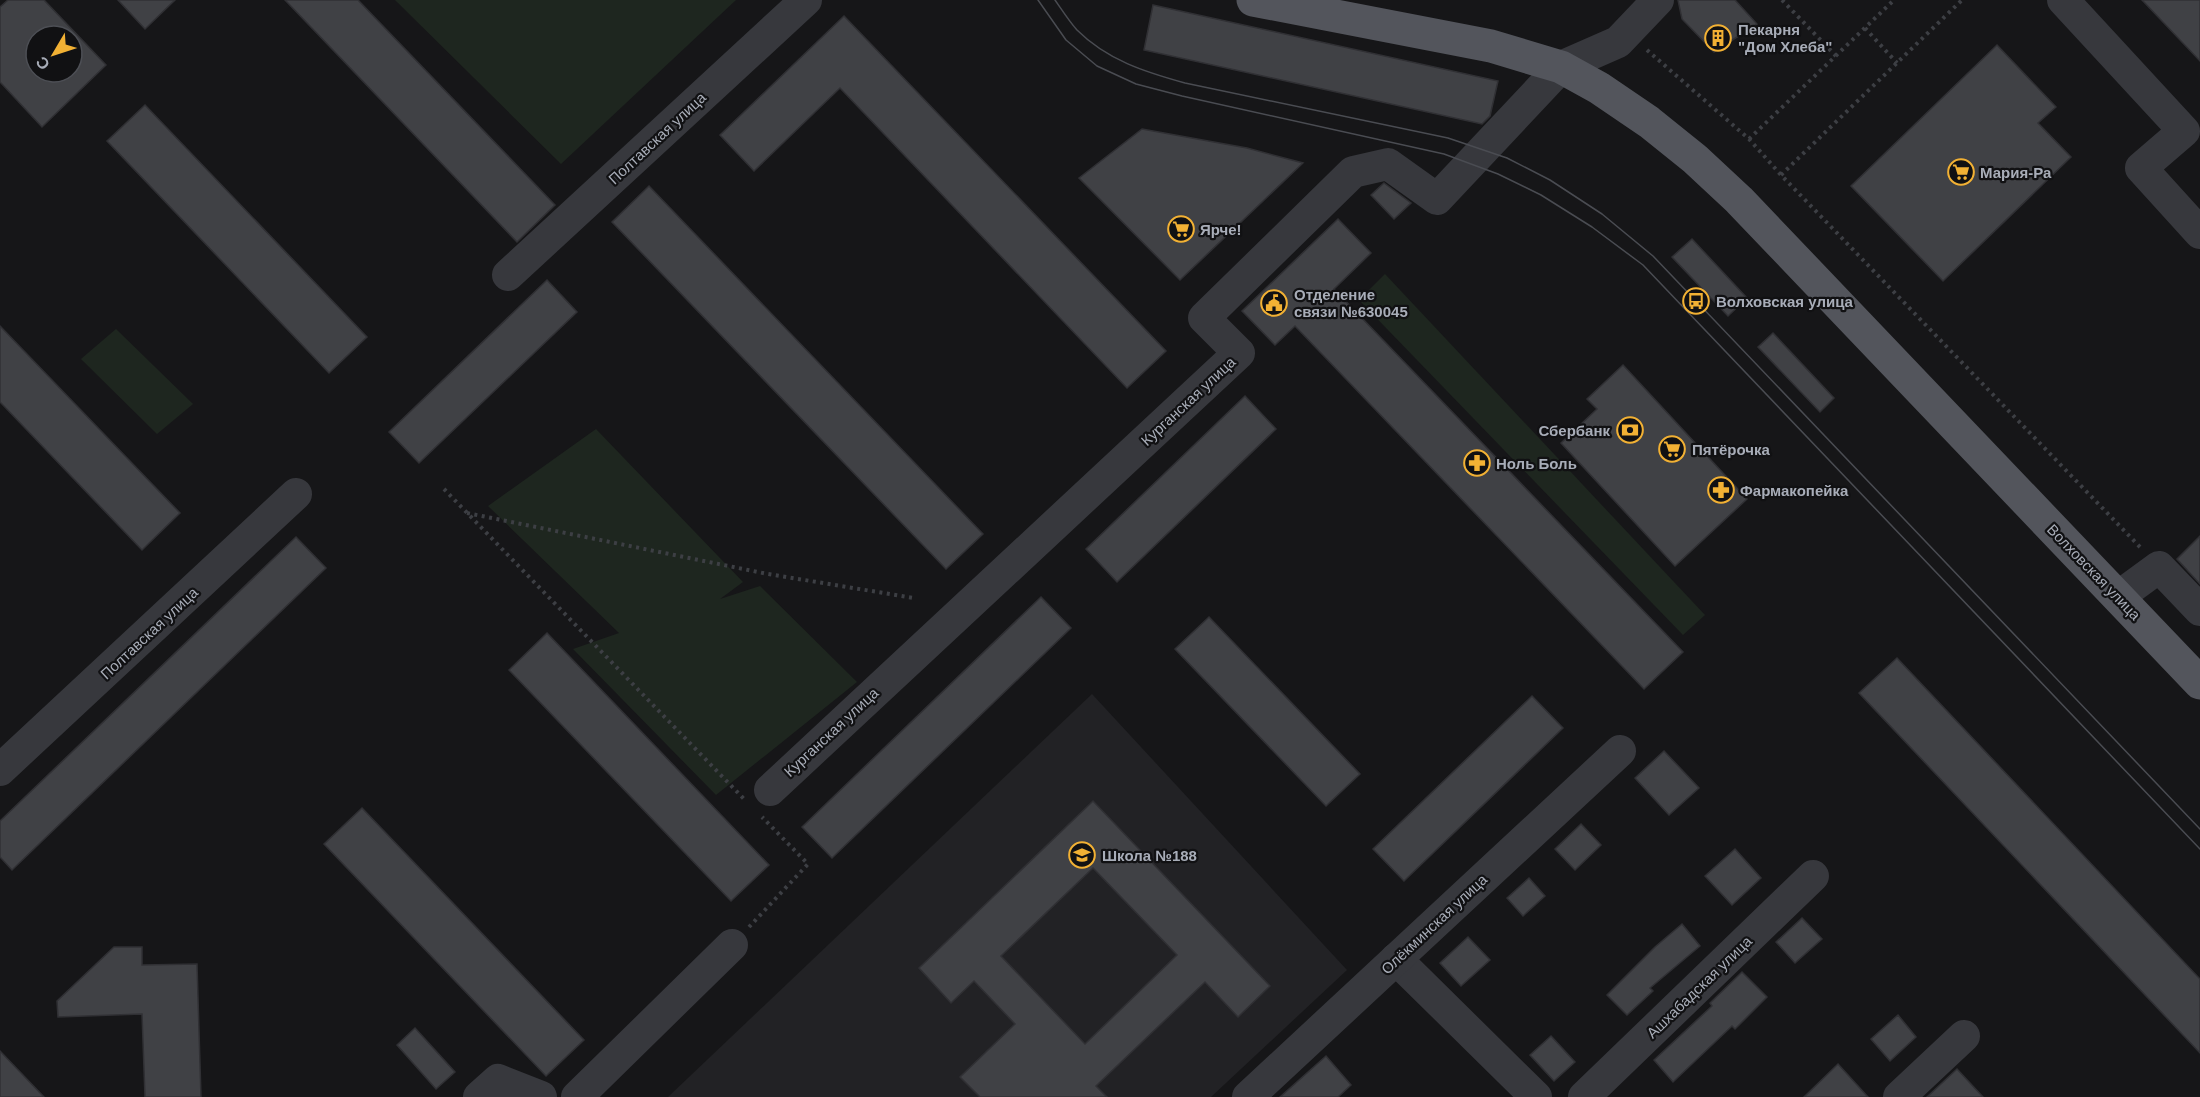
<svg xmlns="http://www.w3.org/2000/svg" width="2200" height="1097" viewBox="0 0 2200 1097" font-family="Helvetica,sans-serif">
	<rect width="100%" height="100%" fill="#161618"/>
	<!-- built -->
	<path fill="#222225" d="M1092 694 1347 970 1211 1097H668Z"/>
	<!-- green -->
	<g fill="#1e261f">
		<path d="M395 0H736L561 164Z"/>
		<path d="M1385 274 1705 615 1683 635 1359 300Z"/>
		<path d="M116 329 193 404 157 434 81 359Z"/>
		<path d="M596 429 743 582 720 599 760 586 857 682 716 795 573 649 619 633 488 506Z"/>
	</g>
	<!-- building -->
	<g fill="#404145" stroke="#303034" stroke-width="1.5" fill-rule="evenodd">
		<path d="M8 0H44L106 65 42 127 0 82V7ZM36 36H72V72H36Z"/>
		<path d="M118 0H175L145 29Z"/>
		<path d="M285 0H358L555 205 517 242Z"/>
		<path d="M1678 0H1735L1757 24 1714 52 1682 19Z"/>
		<path d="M2142 0H2200V61Z"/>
		<path d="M1153 5 1498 81 1490 116 1482 124 1144 50Z"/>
		<path d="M844 16 1166 351 1127 388 840 88 754 171 720 135Z"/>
		<path d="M1997 45 2056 107 2038 123 2071 157 1943 281 1851 186Z"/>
		<path d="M145 105 367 337 329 373 107 141Z"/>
		<path d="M1142 129 1247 148 1303 163 1180 280 1079 178Z"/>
		<path d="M1384 183 1411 203 1394 219 1371 195Z"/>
		<path d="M649 186 983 534 946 569 612 222Z"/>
		<path d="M1338 219 1371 253 1334 289 1683 652 1644 689 1295 326 1275 345 1242 311Z"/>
		<path d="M1692 239 1747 298 1728 316 1672 257Z"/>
		<path d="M547 280 577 312 419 463 389 432Z"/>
		<path d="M0 326 180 513 142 550 0 402Z"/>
		<path d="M1773 333 1834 398 1820 412 1758 347Z"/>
		<path d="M1623 365 1747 499 1675 566 1561 443 1597 409 1587 399Z"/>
		<path d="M1245 396 1276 429 1117 582 1086 549Z"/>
		<path d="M2200 536V584L2177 559Z"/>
		<path d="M296 537 326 568 12 870 0 857V821Z"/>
		<path d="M1041 597 1071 628 832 858 802 827Z"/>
		<path d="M1209 617 1360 774 1326 806 1175 649Z"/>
		<path d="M547 633 769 865 731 901 509 670Z"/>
		<path d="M1897 658 2200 979V1053L1859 693Z"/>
		<path d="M1532 696 1563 728 1404 881 1373 849Z"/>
		<path d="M1664 751 1699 788 1669 815 1635 778Z"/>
		<path d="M1093 801 1270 986 1238 1017 1205 982 1096 1086 1107 1097H980L960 1077 1015 1024 974 981 951 1003 919 968ZM1093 868 1177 955 1085 1044 1001 956Z"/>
		<path d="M362 808 584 1040 546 1076 324 844Z"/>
		<path d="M1581 824 1601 845 1575 870 1555 849Z"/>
		<path d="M1735 849 1761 878 1732 905 1705 876Z"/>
		<path d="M1529 878 1545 896 1523 916 1507 898Z"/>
		<path d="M1802 918 1822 939 1795 963 1776 942Z"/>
		<path d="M1682 924 1700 946 1650 988 1653 991 1627 1015 1607 995 1655 947Z"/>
		<path d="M1468 937 1490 960 1461 986 1440 963Z"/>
		<path d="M114 947H142V965L197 964 201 1097H145L142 1014 58 1017 57 1001Z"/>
		<path d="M1742 972 1767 997 1735 1029 1732 1026 1673 1082 1654 1060 1712 1006 1710 1003Z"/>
		<path d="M1898 1015 1916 1037 1890 1061 1871 1039Z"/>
		<path d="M415 1028 455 1072 436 1089 397 1045Z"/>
		<path d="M1551 1036 1575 1062 1554 1081 1530 1055Z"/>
		<path d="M0 1051 44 1097H0Z"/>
		<path d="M1326 1056 1351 1085 1338 1097H1280Z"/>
		<path d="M1838 1064 1868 1097H1804Z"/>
		<path d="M1957 1069 1983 1097H1927Z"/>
	</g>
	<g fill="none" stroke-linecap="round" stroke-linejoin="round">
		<!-- path -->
		<g stroke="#3d3f44" stroke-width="4" stroke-dasharray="3 4.5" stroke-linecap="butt">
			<path d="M1782 0 1836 56"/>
			<path d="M1865 28 1897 63"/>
			<path d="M1647 50 1749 139 1781 175 2140 547"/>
			<path d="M1749 139 1894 0"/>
			<path d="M1781 175 1962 0"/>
			<path d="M444 489 744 799"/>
			<path d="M467 513 768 574 914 598"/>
			<path d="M749 927 808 864 762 817"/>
		</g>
		<!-- minor -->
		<g stroke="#37383d" stroke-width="32">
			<path d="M2063 0 2184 131 2141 168 2200 233"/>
			<path d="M508 275 806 0"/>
			<path d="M2118 597 2159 567 2200 610"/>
			<path d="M0 770 296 494"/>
			<path d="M770 790 1239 353 1204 318 1353 172 1388 164 1437 199 1561 67 1618 42 1658 0"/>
			<path d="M1396 959 1536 1097"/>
			<path d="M479 1097 498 1080 541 1097"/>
			<path d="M577 1097 732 945"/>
			<path d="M1248 1097 1620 751"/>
			<path d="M1584 1097 1813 876"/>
			<path d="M1899 1097 1964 1036"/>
		</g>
		<!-- major -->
		<path stroke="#53555c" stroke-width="33" d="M1253 0 1491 46 1561 67 1599 88 1649 122 1695 159 1739 200 2200 683"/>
		<!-- tram -->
		<g stroke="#4a4c52" stroke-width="1.5">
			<path d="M1038 0 1066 40 1097 66 1136 84 1182 96 1444 154 1498 174 1541 195 1592 227 1643 265 2200 849"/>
			<path d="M1055 0C1062 10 1069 21 1077 30 1107 60 1145 72 1185 83L1448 138 1507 158 1550 180 1602 214 1653 256 2200 829"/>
		</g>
	</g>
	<!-- icons -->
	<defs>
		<g id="building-ring" transform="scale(1.35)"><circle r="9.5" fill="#111113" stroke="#f2b134" stroke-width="1.5"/><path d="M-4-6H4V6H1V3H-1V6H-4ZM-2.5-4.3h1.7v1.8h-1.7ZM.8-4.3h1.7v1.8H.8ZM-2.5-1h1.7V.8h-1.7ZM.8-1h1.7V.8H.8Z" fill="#f2b134"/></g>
		<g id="supermarket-ring" transform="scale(1.35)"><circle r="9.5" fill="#111113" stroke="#f2b134" stroke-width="1.5"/><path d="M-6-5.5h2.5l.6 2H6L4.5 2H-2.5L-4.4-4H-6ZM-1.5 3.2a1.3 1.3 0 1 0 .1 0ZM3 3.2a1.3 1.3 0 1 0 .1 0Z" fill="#f2b134"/></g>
		<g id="bus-ring" transform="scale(1.35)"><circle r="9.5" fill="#111113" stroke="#f2b134" stroke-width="1.5"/><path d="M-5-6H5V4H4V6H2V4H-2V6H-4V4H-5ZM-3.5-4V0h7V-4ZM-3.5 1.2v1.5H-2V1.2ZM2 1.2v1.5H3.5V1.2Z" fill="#f2b134"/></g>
		<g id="civic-ring" transform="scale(1.35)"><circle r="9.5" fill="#111113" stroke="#f2b134" stroke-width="1.5"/><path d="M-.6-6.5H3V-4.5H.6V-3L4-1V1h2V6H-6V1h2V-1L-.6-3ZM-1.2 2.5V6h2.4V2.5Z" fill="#f2b134"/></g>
		<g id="bank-ring" transform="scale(1.35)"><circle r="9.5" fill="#111113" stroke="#f2b134" stroke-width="1.5"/><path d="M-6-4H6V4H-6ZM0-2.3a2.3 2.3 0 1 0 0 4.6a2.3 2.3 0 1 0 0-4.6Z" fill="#f2b134"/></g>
		<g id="pharmacy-ring" transform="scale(1.35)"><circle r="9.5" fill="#111113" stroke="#f2b134" stroke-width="1.5"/><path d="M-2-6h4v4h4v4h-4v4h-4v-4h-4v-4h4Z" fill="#f2b134"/></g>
		<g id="school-ring" transform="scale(1.35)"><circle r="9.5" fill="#111113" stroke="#f2b134" stroke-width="1.5"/><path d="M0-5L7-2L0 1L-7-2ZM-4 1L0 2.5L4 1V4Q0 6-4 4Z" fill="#f2b134"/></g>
	</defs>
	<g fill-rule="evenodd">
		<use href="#building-ring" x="1718" y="38"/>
		<use href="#supermarket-ring" x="1961" y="172"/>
		<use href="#supermarket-ring" x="1181" y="229"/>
		<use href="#bus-ring" x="1696" y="301"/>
		<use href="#civic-ring" x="1274" y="303"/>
		<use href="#bank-ring" x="1630" y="430"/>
		<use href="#supermarket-ring" x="1672" y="449"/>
		<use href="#pharmacy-ring" x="1477" y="463"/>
		<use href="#pharmacy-ring" x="1721" y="490"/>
		<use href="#school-ring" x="1082" y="855"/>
	</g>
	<g text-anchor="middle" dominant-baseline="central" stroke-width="4.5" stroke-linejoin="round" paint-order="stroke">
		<!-- poi labels -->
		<g font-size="15" font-weight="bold" fill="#a8adb8" stroke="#111113" text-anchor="start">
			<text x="1738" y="29">Пекарня<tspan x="1738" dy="17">"Дом Хлеба"</tspan></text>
			<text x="1980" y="172">Мария-Ра</text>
			<text x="1200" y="229">Ярче!</text>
			<text x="1294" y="294">Отделение<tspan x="1294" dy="17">связи №630045</tspan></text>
			<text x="1716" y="301">Волховская улица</text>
			<text x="1610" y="430" text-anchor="end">Сбербанк</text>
			<text x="1692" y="449">Пятёрочка</text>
			<text x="1496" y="463">Ноль Боль</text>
			<text x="1740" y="490">Фармакопейка</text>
			<text x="1102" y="855">Школа №188</text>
		</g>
		<!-- street labels -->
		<g font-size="15" fill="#a8adb8" stroke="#111113">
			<text transform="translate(657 138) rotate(-43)">Полтавская улица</text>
			<text transform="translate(1188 401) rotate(-43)">Курганская улица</text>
			<text transform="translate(2094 572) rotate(46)">Волховская улица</text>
			<text transform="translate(149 633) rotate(-43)">Полтавская улица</text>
			<text transform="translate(831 732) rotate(-43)">Курганская улица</text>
			<text transform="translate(1434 924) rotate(-43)">Олёкминская улица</text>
			<text transform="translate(1699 987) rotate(-44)">Ашхабадская улица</text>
		</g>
	</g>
	<!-- north arrow -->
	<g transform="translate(54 54) rotate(231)"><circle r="28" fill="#111113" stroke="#4d4f55" stroke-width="1.5"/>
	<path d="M0-4.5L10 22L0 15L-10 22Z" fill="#f2b134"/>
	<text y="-9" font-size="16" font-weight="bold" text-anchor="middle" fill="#a8adb8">С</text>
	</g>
</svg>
